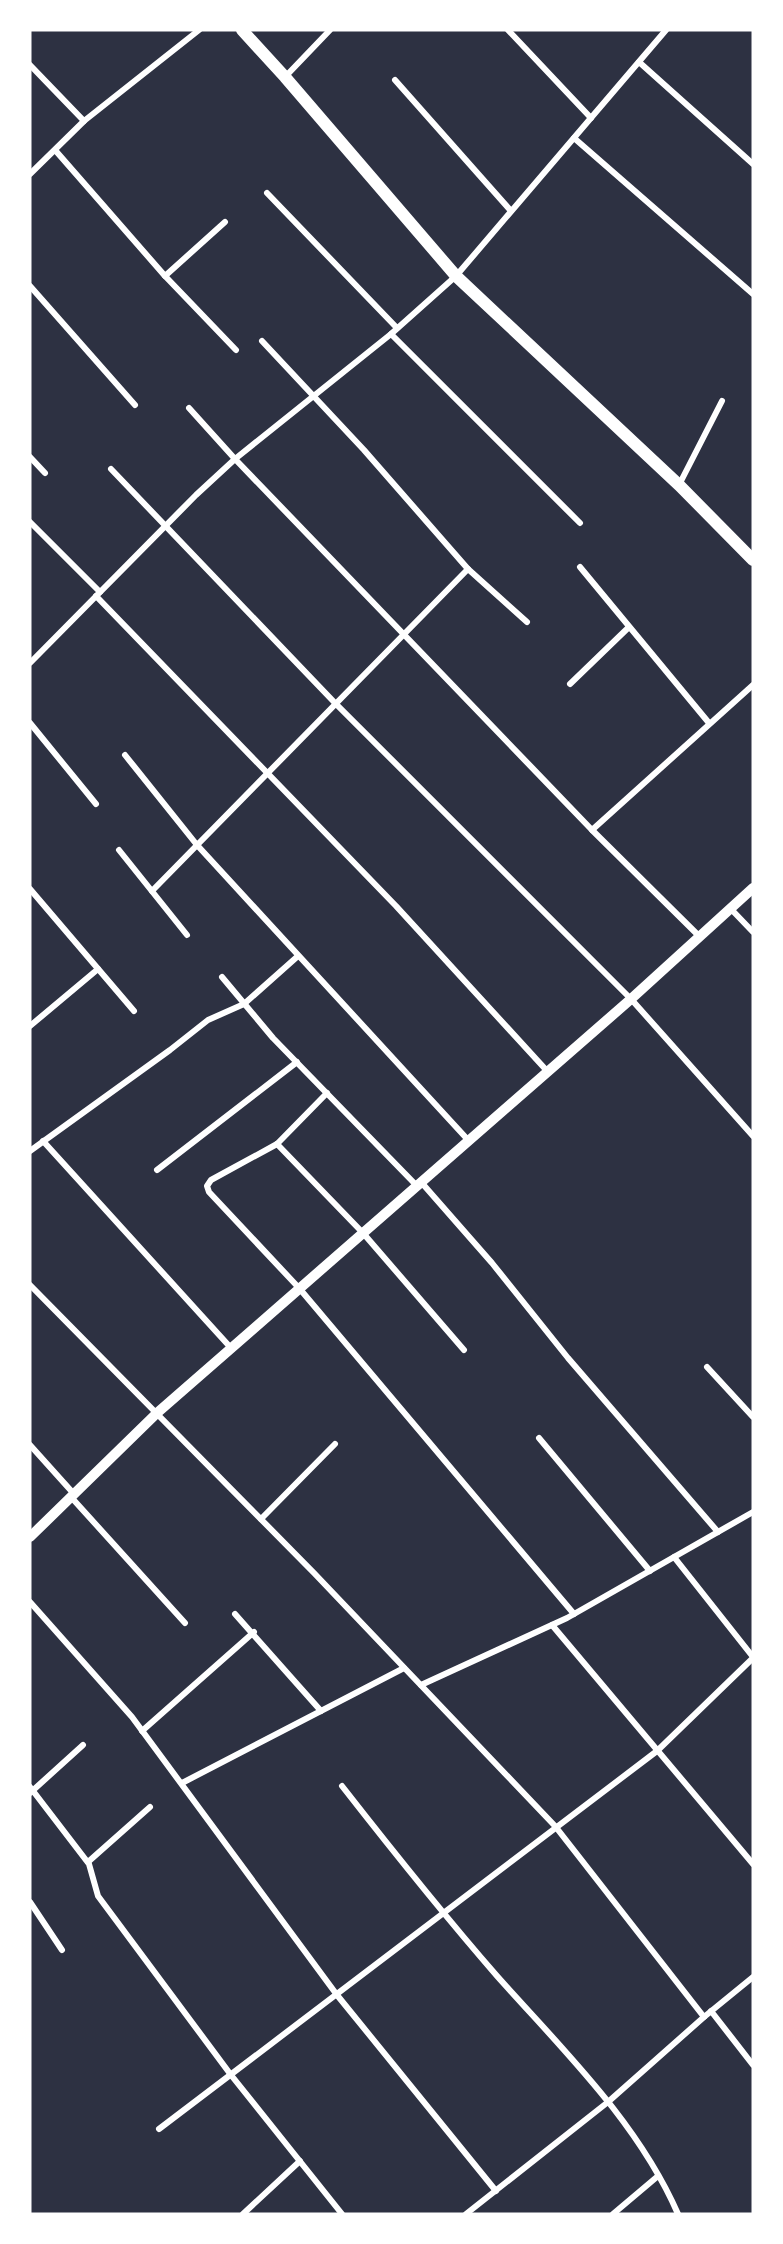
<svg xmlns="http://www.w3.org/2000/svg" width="783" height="2244" viewBox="0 0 783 2244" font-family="'Public Sans',sans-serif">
	<rect width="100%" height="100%" fill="#2d3142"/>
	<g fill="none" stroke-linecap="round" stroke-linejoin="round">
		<!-- minor -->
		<g stroke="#fff" stroke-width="6">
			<path d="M508 30 591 118"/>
			<path d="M639 62 753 164"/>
			<path d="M30 65 84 121"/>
			<path d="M285 77 330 30"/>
			<path d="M395 80 511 211"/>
			<path d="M574 138 753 294"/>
			<path d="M55 150 165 276 236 350"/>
			<path d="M30 174 84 121 199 30"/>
			<path d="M267 193 397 328"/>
			<path d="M165 276 225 222"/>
			<path d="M30 286 135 405"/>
			<path d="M391 334 580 523"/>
			<path d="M262 341 364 450 468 569 527 622"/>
			<path d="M189 408 235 459 592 830 699 936"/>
			<path d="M30 457 45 473"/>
			<path d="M111 469 335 703 631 999 753 1136"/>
			<path d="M679 485 722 401"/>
			<path d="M30 522 100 592"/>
			<path d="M580 567 709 723"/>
			<path d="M96 596 396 906 548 1072"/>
			<path d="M30 663 196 495 235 459 391 334 456 276 666 30"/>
			<path d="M570 684 629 627"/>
			<path d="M30 723 96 804"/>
			<path d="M125 755 197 845 469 1141"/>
			<path d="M592 830 753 685"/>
			<path d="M119 850 187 935"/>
			<path d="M30 889 134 1011"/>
			<path d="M152 891 468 569"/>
			<path d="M730 908 753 932"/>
			<path d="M222 977 273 1038 417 1186"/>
			<path d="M30 1026 98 969"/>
			<path d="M327 1093 277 1144 211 1180 207 1186 209 1192 299 1288 574 1614"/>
			<path d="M43 1141 231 1348"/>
			<path d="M277 1144 363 1233 464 1350"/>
			<path d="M30 1151 170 1050 208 1020 244 1004 298 956"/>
			<path d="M157 1170 297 1062"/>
			<path d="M421 1182 492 1263 568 1358 718 1532"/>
			<path d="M30 1285 314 1573 555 1826 704 2017"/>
			<path d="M707 1367 753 1417"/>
			<path d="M539 1438 650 1571"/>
			<path d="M30 1445 74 1494"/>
			<path d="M71 1497 185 1623"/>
			<path d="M261 1519 335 1444"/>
			<path d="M674 1557 753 1657"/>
			<path d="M30 1602 132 1717 337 1995 496 2191"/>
			<path d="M235 1614 321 1711"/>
			<path d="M552 1625 753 1864"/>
			<path d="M421 1685 567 1618 753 1512"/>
			<path d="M142 1731 254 1632"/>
			<path d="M182 1783 404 1668"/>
			<path d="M342 1786C392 1850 443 1914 497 1976 562 2049 638 2122 678 2214"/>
			<path d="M30 1787 89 1864 98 1896 231 2075 342 2214"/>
			<path d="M30 1793 83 1745"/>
			<path d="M88 1862 150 1807"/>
			<path d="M30 1902 62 1950"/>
			<path d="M711 2011 753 2065"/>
			<path d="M159 2129 657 1751 753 1658"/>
			<path d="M243 2214 300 2161"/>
			<path d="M466 2214 608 2102 704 2017 753 1977"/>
			<path d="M613 2214 658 2176"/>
		</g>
		<!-- tertiary -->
		<path stroke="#fff" stroke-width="10" d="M30 1537 157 1413 631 999 753 888"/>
		<!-- secondary -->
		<path stroke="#fff" stroke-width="12" d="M242 30 285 77 456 276 679 485 753 560"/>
	</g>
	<!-- border -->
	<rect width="783" height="2244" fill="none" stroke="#ffffff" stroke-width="63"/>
</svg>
